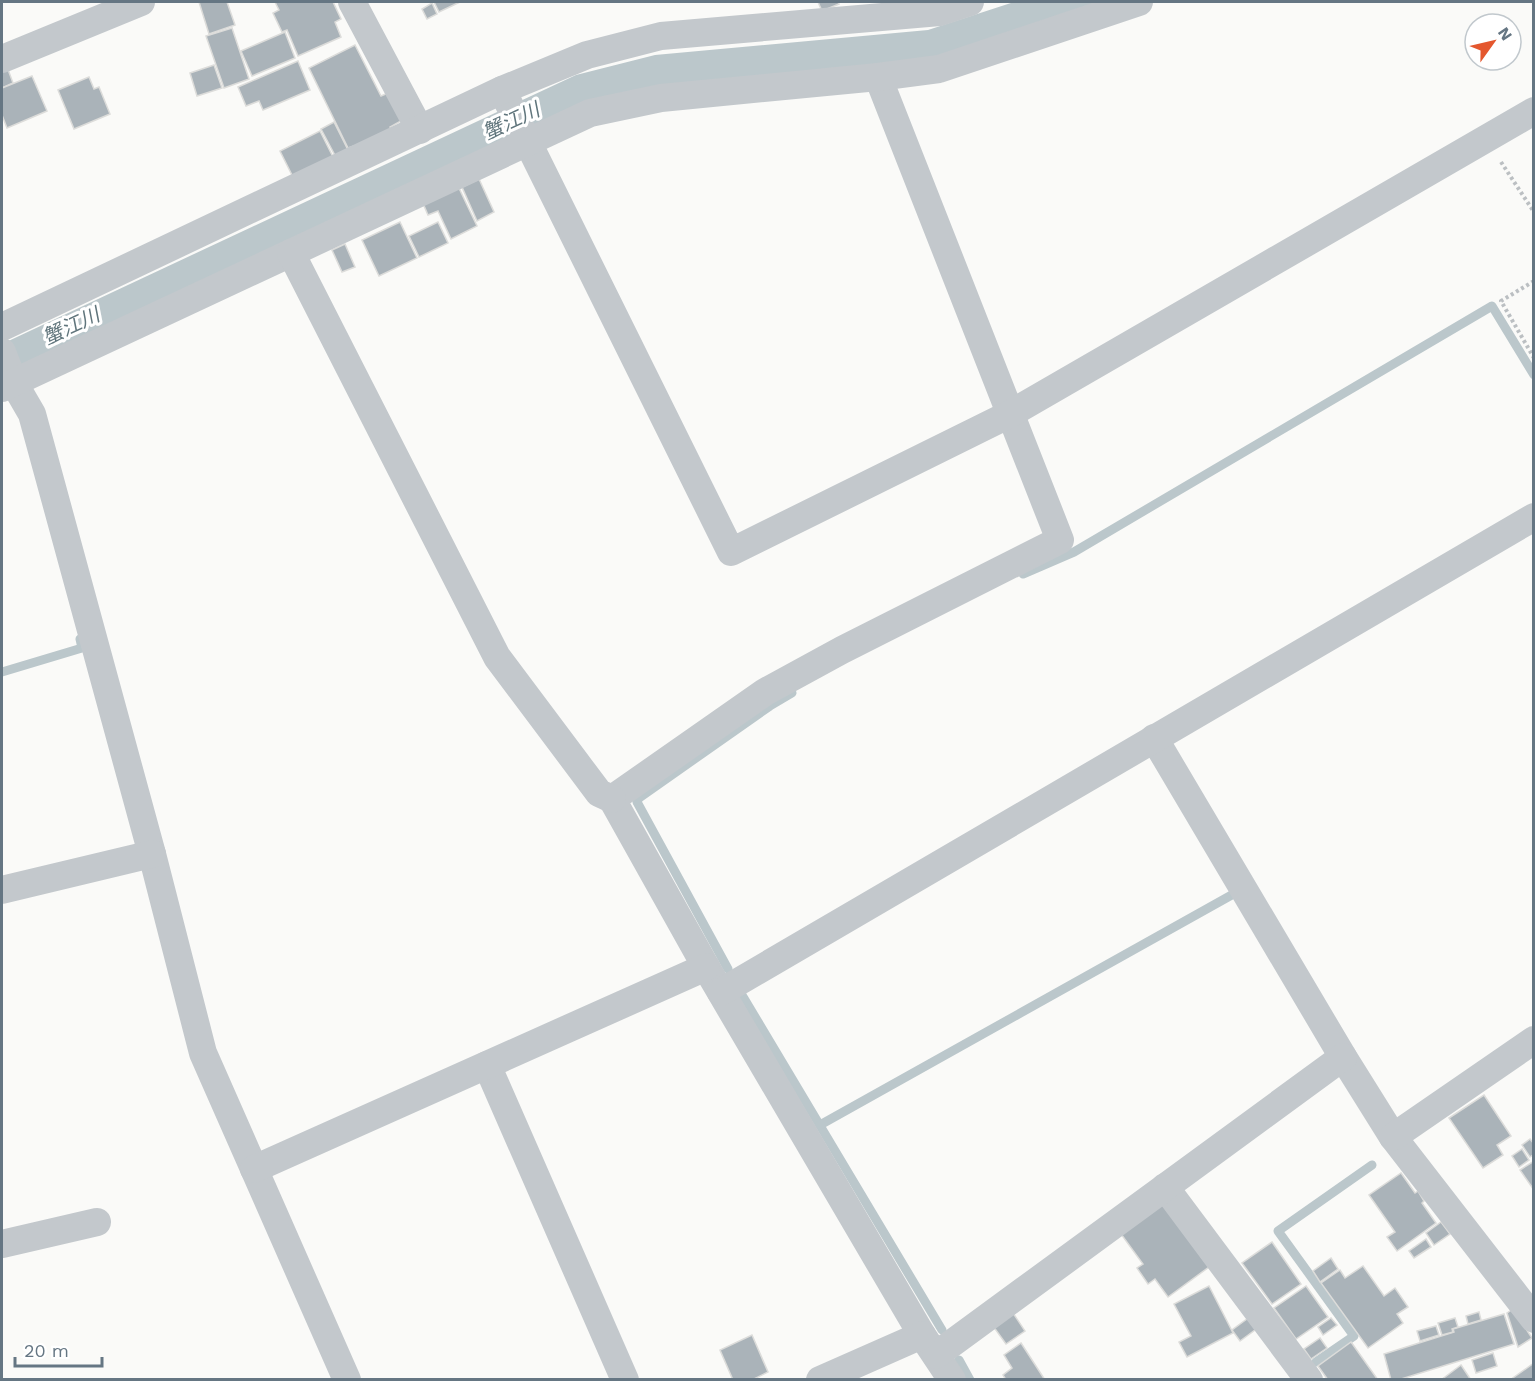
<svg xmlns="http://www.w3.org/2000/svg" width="1535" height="1381" viewBox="0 0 1535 1381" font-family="'Work Sans','Noto Sans JP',sans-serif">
	<rect width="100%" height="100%" fill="#fafaf8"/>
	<!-- water -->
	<path fill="#bbc7cb" d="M1014 2H1110L936 57 660 90 22 369 2 344 576 75 655 55 928 30Z"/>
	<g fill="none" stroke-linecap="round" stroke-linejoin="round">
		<!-- stream -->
		<g stroke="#bbc7cb" stroke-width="9">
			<path d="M1023 574 1074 552 1492 306 1534 375"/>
			<path d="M2 672 82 648 80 639"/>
			<path d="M728 969 637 802 639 798 770 706 792 693"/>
			<path d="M742 995 942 1330"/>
			<path d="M820 1125 1237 892"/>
			<path d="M959 1360 970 1380"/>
			<path d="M1316 1362 1354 1336 1278 1231 1372 1165"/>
		</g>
	</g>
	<!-- building -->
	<g fill="#aab3b9" stroke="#dcdcda" stroke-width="1.5">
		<path d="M199 2H227L235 25 209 34Z"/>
		<path d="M275 2H333L341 19 335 22 341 37 298 56 287 30 282 32 273 13 279 10Z"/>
		<path d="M434 2H460L439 12Z"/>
		<path d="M818 2H838L839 4 822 11Z"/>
		<path d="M432 3 437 14 427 19 422 9Z"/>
		<path d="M232 28 249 79 224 88 206 36Z"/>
		<path d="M285 32 295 58 252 76 241 51Z"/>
		<path d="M355 45 381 96 388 93 401 121 390 127 393 133 348 148 309 68Z"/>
		<path d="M298 61 310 90 263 110 259 101 246 106 238 87Z"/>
		<path d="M6 64 13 83 2 88V66Z"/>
		<path d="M214 65 222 88 197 96 190 73Z"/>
		<path d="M32 76 47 111 7 128 2 115V88Z"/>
		<path d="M89 77 94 89 99 87 110 114 74 129 58 90Z"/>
		<path d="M334 122 350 154 338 161 321 129Z"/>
		<path d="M320 131 334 159 294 179 280 151Z"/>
		<path d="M479 179 494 212 477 221 462 187Z"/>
		<path d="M457 184 477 226 451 239 438 211 428 215 422 201Z"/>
		<path d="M400 222 417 258 379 276 362 240Z"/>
		<path d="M438 222 448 243 419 257 409 236Z"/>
		<path d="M345 244 355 267 342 272 332 250Z"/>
		<path d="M1484 1095 1511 1136 1497 1145 1503 1155 1483 1168 1449 1118Z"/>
		<path d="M1530 1139 1534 1144V1154L1530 1157 1522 1145Z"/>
		<path d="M1522 1149 1529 1160 1519 1167 1512 1156Z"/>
		<path d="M1534 1161V1190L1520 1170Z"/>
		<path d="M1401 1173 1415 1193 1418 1191 1424 1201 1422 1203 1436 1223 1397 1251 1387 1237 1395 1232 1369 1195Z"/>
		<path d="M1162 1203 1209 1267 1168 1297 1155 1279 1148 1284 1137 1268 1143 1264 1121 1234Z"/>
		<path d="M1441 1222 1450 1234 1434 1245 1426 1233Z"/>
		<path d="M1426 1239 1431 1247 1414 1258 1409 1251Z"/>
		<path d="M1272 1242 1301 1284 1272 1304 1242 1263Z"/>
		<path d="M1331 1258 1338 1269 1320 1282 1313 1271Z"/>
		<path d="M1363 1266 1384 1296 1395 1288 1408 1307 1397 1314 1403 1323 1368 1348 1321 1283 1340 1270 1345 1278Z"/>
		<path d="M1209 1286 1233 1333 1187 1357 1179 1342 1191 1336 1174 1304Z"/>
		<path d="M1306 1286 1328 1317 1296 1339 1274 1308Z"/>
		<path d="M1513 1309 1532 1338 1518 1347 1507 1313Z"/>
		<path d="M1479 1312 1481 1320 1468 1324 1466 1316Z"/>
		<path d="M1013 1313 1025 1331 1006 1344 993 1326Z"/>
		<path d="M1504 1314 1514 1344 1398 1380H1391L1384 1354 1454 1332 1453 1329Z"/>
		<path d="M1251 1316 1259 1327 1240 1341 1232 1330Z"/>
		<path d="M1331 1318 1337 1325 1323 1335 1318 1327Z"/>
		<path d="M1455 1318 1458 1327 1452 1329 1453 1332 1442 1335 1438 1323Z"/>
		<path d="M1436 1326 1439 1335 1420 1341 1417 1331Z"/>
		<path d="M752 1335 768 1372 752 1380H733L720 1350Z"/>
		<path d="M1320 1338 1327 1348 1311 1359 1304 1349Z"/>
		<path d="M1351 1342 1378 1380H1328L1318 1366Z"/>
		<path d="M1021 1343 1045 1380H1006L1003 1375 1012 1368 1004 1355Z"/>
		<path d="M1493 1353 1497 1366 1476 1373 1472 1360Z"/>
		<path d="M1534 1363V1380H1510Z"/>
		<path d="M1461 1365 1471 1380H1441Z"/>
	</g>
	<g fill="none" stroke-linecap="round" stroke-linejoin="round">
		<!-- path -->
		<g stroke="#bbbfc2" stroke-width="4" stroke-dasharray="3 3" stroke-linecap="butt">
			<path d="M1501 162 1534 212"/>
			<path d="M1534 281 1501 301 1534 358"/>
		</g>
		<!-- minor -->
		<g stroke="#c3c8cc" stroke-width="28">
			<path d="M352 2 420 130"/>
			<path d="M2 59 141 2"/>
			<path d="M878 77 1060 540 842 650 765 692 612 799 706 967 922 1335 952 1380"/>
			<path d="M502 90 731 552 1010 414 1534 111"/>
			<path d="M2 327 502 90 587 55 661 36 940 12 970 2"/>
			<path d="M2 352 14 383 32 414 152 854 203 1053 347 1380"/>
			<path d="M2 388 291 253"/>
			<path d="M1154 738 1343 1057 1393 1137 1534 1319"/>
			<path d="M612 799 599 793 497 657 291 253 590 113 661 98 878 77 939 69 1139 2"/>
			<path d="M2 890 152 854"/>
			<path d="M721 992 1534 517"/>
			<path d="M487 1065 625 1380"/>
			<path d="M1393 1137 1534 1040"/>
			<path d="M254 1169 706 967"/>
			<path d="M1165 1187 1309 1380"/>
			<path d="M2 1244 97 1222"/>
			<path d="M936 1355 1343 1057"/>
			<path d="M820 1380 922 1335"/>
		</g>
	</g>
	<g text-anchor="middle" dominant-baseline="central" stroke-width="6" stroke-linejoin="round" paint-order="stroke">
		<!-- water labels -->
		<g font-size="20" font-style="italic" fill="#60757c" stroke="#fff">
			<text transform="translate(511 121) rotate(-25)">蟹江川</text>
			<text transform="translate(71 326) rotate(-25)">蟹江川</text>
		</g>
	</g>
	<!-- border -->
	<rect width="1535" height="1381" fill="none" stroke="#657683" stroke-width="6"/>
	<!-- north arrow -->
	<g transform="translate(1493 42) rotate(56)"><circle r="28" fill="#ffffff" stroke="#c1c8cd" stroke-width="1.5"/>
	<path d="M0-4.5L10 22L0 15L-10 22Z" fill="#e4572e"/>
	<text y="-9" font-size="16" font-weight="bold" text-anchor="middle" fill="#657683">N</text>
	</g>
	<!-- scale -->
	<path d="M15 1357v9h87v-9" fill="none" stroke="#657683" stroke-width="3"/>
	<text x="24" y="1357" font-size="18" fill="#657683" stroke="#ffffff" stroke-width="4.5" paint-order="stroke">20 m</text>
</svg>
